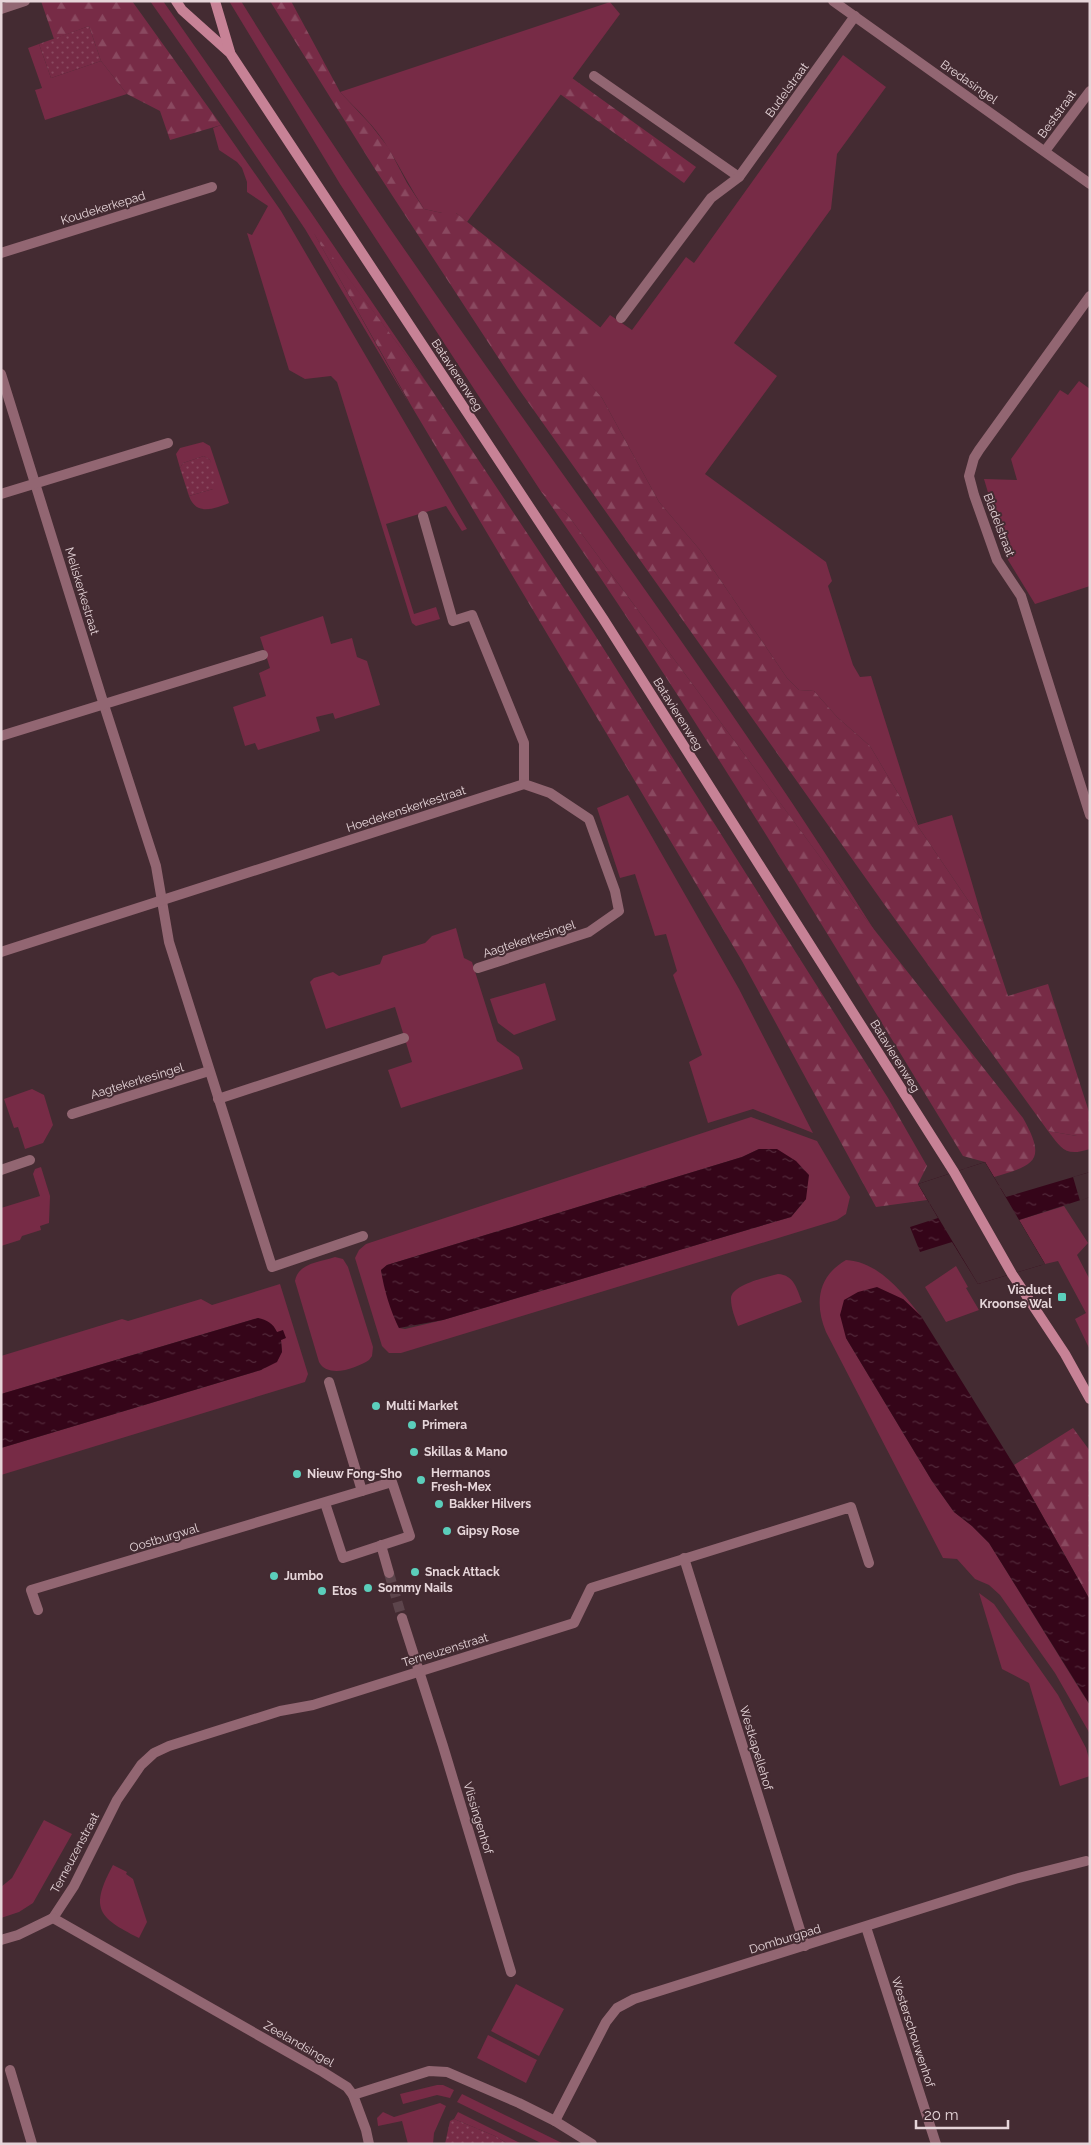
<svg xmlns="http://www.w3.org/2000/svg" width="1091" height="2145" viewBox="0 0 1091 2145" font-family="Raleway,sans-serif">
	<defs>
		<pattern id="forest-firs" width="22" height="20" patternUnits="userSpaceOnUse" patternTransform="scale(1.25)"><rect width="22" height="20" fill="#772b46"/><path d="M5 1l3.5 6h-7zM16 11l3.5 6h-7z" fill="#8a4960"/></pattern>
		<pattern id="park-dots" width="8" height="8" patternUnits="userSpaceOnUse" patternTransform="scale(1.25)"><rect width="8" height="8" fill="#772b46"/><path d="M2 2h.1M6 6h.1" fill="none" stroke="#8a4960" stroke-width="1.8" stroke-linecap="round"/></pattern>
		<pattern id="water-ripples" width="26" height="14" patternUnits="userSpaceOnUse" patternTransform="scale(1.25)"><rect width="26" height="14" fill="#350519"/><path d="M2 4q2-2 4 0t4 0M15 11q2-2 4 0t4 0" fill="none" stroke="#52293a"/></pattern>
	</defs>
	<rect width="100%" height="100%" fill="#442b32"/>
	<!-- green -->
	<g fill="#772b46" fill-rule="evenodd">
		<path d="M150 1H163L310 211 427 383 314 233 410 405 305 229 190 58Z"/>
		<path d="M229 1H241C439 321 677 614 876 933L567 514 542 493 340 184Z"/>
		<path d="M610 2 620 14 467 222 456 213H442L424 209C411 189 401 169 388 148 376 127 357 110 340 92Z"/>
		<path d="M39 44 51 78 101 61 127 94 45 120 35 90 42 88 28 48Z"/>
		<path d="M843 55 886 87 837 154 831 209 734 343 777 376 705 474 826 562 832 581 828 586 853 665 860 677 871 676 918 825 952 815 984 924 915 822 870 746 837 717 814 691 799 690 787 678 700 550 659 502 602 398 572 364 610 315 632 330 686 257 694 263Z"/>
		<path d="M221 125 281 211 467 529 462 531 446 506 386 524 414 614 436 607 440 619 416 626 412 623 337 382 331 376 305 379 289 370 247 233 252 235 268 206 247 192V182L242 168 237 162 219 150 213 128Z"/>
		<path d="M1079 381 1090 389V586L1035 604 1008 560 984 479 1017 480 1011 459 1060 390 1068 395Z"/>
		<path d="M203 442 210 446 229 503C214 509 196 516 189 496L213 489 210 460 204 456 183 463 180 468 176 454 180 448Z"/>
		<path d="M323 616 331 644 352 638 357 657 367 661 380 705 335 719 333 713 316 717 320 731 258 750 255 743 245 746 233 707 266 696 259 673 270 668 260 637Z"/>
		<path d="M628 795 739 989 813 1133 753 1109 708 1123 689 1062 702 1055 673 975 677 971 666 934 655 936 635 874 620 878 597 808Z"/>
		<path d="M456 928 464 958 472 962 497 1041 519 1057 523 1069 401 1108 388 1070 412 1062 395 1007 326 1029 310 982 314 978 333 972 339 976 380 964 383 956 425 943 432 936Z"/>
		<path d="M545 983 556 1020 514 1035 498 1023 490 999Z"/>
		<path d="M32 1089 44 1095 53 1125 43 1143 25 1149 18 1127 14 1128 4 1099Z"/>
		<path d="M751 1117 817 1141 850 1197 846 1214 837 1220 401 1353H389L382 1346 355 1258 359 1250 366 1244ZM759 1149 806 1199 791 1217 443 1320 405 1329 399 1328 397 1324 382 1275 381 1270 387 1265 742 1157Z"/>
		<path d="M1048 1131 1077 1136H1090V1149C1065 1157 1062 1149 1048 1131Z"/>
		<path d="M41 1167 50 1196 49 1223 40 1226 41 1230 22 1236 20 1240 1 1246V1208L40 1196 33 1174 35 1169Z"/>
		<path d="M1064 1206 1088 1243 1077 1255 1090 1280V1350L1075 1319 1086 1313 1058 1261 1045 1264 1019 1220Z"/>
		<path d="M335 1257 343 1259 348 1267 373 1347 372 1356 369 1360C357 1368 328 1379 319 1362L295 1281C298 1263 320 1262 335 1257Z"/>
		<path d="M846 1260C879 1262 902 1292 921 1316L903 1299 846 1338 932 1481 954 1512 972 1526 989 1543 1082 1693 1090 1705V1734L1055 1673 1000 1595 989 1585 975 1579 957 1559 943 1558 826 1332C814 1303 818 1276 846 1260Z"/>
		<path d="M956 1266 968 1287 966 1288 979 1310 946 1322 925 1287Z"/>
		<path d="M778 1274C794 1275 797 1289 802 1302L738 1326C735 1318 731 1308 731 1299 730 1285 767 1277 778 1274Z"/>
		<path d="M280 1284 308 1374 305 1382 1 1475V1448L261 1370 282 1352 281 1340 285 1338 258 1318 1 1394V1356L122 1319 128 1321 201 1299 212 1305Z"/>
		<path d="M979 1593 994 1604 1058 1695 1086 1748 1090 1762V1776L1060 1786 1029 1683 1002 1669Z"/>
		<path d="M44 1820 72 1834 33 1903 19 1912 1 1918V1887L12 1878Z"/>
		<path d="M113 1865 127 1872 126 1874 133 1879 147 1922 139 1938C97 1917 90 1908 113 1865Z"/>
		<path d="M516 1984 564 2009 539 2056 491 2031Z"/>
		<path d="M488 2035 537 2060 526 2083 477 2058Z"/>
		<path d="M437 2085H443L454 2090 450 2098 437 2095 403 2104 400 2094Z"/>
		<path d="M462 2094 564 2144H543L457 2102Z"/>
		<path d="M440 2103 446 2106 434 2133 433 2144H408L402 2121 378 2126 377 2118 383 2112 394 2117Z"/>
		<path d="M458 2112 522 2144H508L495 2136 454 2119Z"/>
	</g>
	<!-- forest -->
	<g fill="url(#forest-firs)">
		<path d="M41 1H132L221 125 170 140 160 111 127 94 101 61 89 26 54 39Z"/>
		<path d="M270 1H291L340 92 370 124 388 147 407 183 424 209 442 213H456L601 328 573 364 602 398 659 502 700 550 787 678 799 690 814 691 837 717 870 746 915 822 984 924 1008 996 1048 984 1090 1115V1136H1077L1048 1131 884 904 518 388 373 166Z"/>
		<path d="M572 78 696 167 684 183 560 94Z"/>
		<path d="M311 228 427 383 593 632 888 1098 927 1166 918 1184 927 1200 876 1207 742 961 412 407Z"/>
		<path d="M541 491 567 514 865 918 1023 1118C1047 1161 1035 1165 994 1177L985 1162 963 1156C826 932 691 706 541 491Z"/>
		<path d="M1073 1428 1090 1451V1600L1014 1465Z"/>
	</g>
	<!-- park -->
	<g fill="url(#park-dots)">
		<path d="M89 26 101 61 51 78 39 44Z"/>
		<path d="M204 456 210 460 217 483 213 489 189 496 180 468 183 463Z"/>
		<path d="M454 2119 495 2136 508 2144H445L450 2121Z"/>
	</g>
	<!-- water -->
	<g fill="url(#water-ripples)">
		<path d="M759 1149H777L796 1161 809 1175 806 1199 791 1217 443 1320 399 1328C390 1310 384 1290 381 1270L387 1265 742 1157Z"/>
		<path d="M985 1162 1006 1197 1090 1172V1197L1019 1220 1045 1264 978 1284 952 1242 920 1252 910 1227 938 1218 918 1184Z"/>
		<path d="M877 1287 903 1299 921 1316 1014 1465 1090 1600V1705L989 1543 972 1526 954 1512 932 1481 846 1338 840 1315 844 1300 858 1292Z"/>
		<path d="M258 1318C267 1320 273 1323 277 1332L283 1330 286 1338 281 1340 282 1352 277 1362 261 1370 1 1448V1394Z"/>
	</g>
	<!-- pier -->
	<g fill="#442b32">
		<path d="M985 1162 1045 1264 978 1284 918 1184Z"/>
		<path d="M1090 1172V1197L1080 1201 1073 1177Z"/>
	</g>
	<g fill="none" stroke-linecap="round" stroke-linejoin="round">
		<!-- street-tunnel -->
		<path stroke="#5c444b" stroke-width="10" stroke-dasharray="10 5" stroke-linecap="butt" d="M389 1573 402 1618"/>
		<!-- street -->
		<g stroke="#926672" stroke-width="10">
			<path d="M833 1 1090 184"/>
			<path d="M1 9 25 1"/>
			<path d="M594 76 739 177"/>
			<path d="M1045 151 1090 91"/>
			<path d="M1 253 212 187"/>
			<path d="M1090 296 979 450 974 458 969 476 974 495 997 560 1021 596 1090 815"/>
			<path d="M621 318 711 198 739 177 855 16"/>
			<path d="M1 374 104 705 156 866 169 942 272 1267 363 1236"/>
			<path d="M1 494 168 443"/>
			<path d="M1 736 263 655"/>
			<path d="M1 952 524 784V743L472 615 453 621 423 516"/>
			<path d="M478 968 589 932 619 911 615 891 589 819 550 793 524 784"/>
			<path d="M218 1099 404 1038"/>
			<path d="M72 1114 209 1071"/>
			<path d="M1 1170 30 1160"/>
			<path d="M325 1503 343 1558 410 1536 392 1482 362 1491"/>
			<path d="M381 1545 389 1573"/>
			<path d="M684 1558 805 1946"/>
			<path d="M38 1610 31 1590 362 1491 329 1382"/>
			<path d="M402 1618 443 1746 511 1972"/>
			<path d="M53 1918 74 1886 117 1800 141 1765 154 1753 169 1746 280 1711 313 1705 574 1623 591 1588 851 1507 869 1563"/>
			<path d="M53 1918 323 2072 347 2087 353 2095 429 2071 447 2072 519 2103 555 2121 592 2144"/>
			<path d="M866 1927 936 2144"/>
			<path d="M1 1940 18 1935 53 1918"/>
			<path d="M10 2070 32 2144"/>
			<path d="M353 2095 366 2130 369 2144"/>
			<path d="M555 2121 606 2022 617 2008 634 1999 1015 1879 1086 1861"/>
		</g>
		<!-- secondary -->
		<g stroke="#c78296" stroke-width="10">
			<path d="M176 1 182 10 230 53 604 620 954 1172 1012 1274 1065 1354 1090 1399"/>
			<path d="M215 1 230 52"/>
		</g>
	</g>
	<!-- markers -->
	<g fill="#5bcebb" stroke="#442b32" stroke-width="2">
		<rect x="1057" y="1292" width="10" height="10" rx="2.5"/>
		<circle cx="376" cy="1406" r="5"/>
		<circle cx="412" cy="1425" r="5"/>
		<circle cx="414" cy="1452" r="5"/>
		<circle cx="297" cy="1474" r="5"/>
		<circle cx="421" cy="1480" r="5"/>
		<circle cx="439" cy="1504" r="5"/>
		<circle cx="447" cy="1531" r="5"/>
		<circle cx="415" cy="1572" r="5"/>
		<circle cx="274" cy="1576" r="5"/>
		<circle cx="368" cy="1588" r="5"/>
		<circle cx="322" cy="1591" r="5"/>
	</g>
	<g text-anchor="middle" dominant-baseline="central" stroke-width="4" stroke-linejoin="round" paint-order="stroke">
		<!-- street labels -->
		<g font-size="12" fill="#e6d5d9" stroke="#442b32">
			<text transform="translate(969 82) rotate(35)">Bredasingel</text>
			<text transform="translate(787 90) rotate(-54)">Budelstraat</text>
			<text transform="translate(1057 114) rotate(-54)">Beststraat</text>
			<text transform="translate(103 208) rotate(-17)">Koudekerkepad</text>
			<text transform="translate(457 375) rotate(57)">Batavierenweg</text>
			<text transform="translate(999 525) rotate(69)">Bladelstraat</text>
			<text transform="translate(82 591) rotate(73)">Meliskerkestraat</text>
			<text transform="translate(678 714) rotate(58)">Batavierenweg</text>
			<text transform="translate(406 809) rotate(-18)">Hoedekenskerkestraat</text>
			<text transform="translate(529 939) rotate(-18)">Aagtekerkesingel</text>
			<text transform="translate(895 1056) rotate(58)">Batavierenweg</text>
			<text transform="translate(137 1081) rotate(-17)">Aagtekerkesingel</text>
			<text transform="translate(164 1538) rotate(-17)">Oostburgwal</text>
			<text transform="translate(445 1650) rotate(-17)">Terneuzenstraat</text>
			<text transform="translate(756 1748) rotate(73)">Westkapellehof</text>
			<text transform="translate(478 1818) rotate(73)">Vlissingenhof</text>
			<text transform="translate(75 1853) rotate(-62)">Terneuzenstraat</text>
			<text transform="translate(785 1939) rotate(-17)">Domburgpad</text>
			<text transform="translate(913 2032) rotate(72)">Westerschouwenhof</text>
			<text transform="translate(299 2044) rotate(30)">Zeelandsingel</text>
		</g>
		<!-- poi labels -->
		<g font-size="12" font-weight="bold" fill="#e6d5d9" stroke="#442b32" text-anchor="start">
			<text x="1052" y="1290" text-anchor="end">Viaduct<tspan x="1052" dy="14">Kroonse Wal</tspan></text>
			<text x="386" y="1406">Multi Market</text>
			<text x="422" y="1425">Primera</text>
			<text x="424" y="1452">Skillas &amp; Mano</text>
			<text x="431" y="1473">Hermanos<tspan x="431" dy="14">Fresh-Mex</tspan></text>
			<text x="307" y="1474">Nieuw Fong-Sho</text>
			<text x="449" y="1504">Bakker Hilvers</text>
			<text x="457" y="1531">Gipsy Rose</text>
			<text x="425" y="1572">Snack Attack</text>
			<text x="284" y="1576">Jumbo</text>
			<text x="378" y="1588">Sommy Nails</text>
			<text x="332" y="1591">Etos</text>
		</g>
	</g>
	<!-- border -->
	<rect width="1091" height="2145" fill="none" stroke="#e6d5d9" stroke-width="5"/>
	<!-- scale -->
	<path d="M916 2120v8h92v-8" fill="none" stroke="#e6d5d9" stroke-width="2.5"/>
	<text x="924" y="2120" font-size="15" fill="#e6d5d9" stroke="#442b32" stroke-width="4" paint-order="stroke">20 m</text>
</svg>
